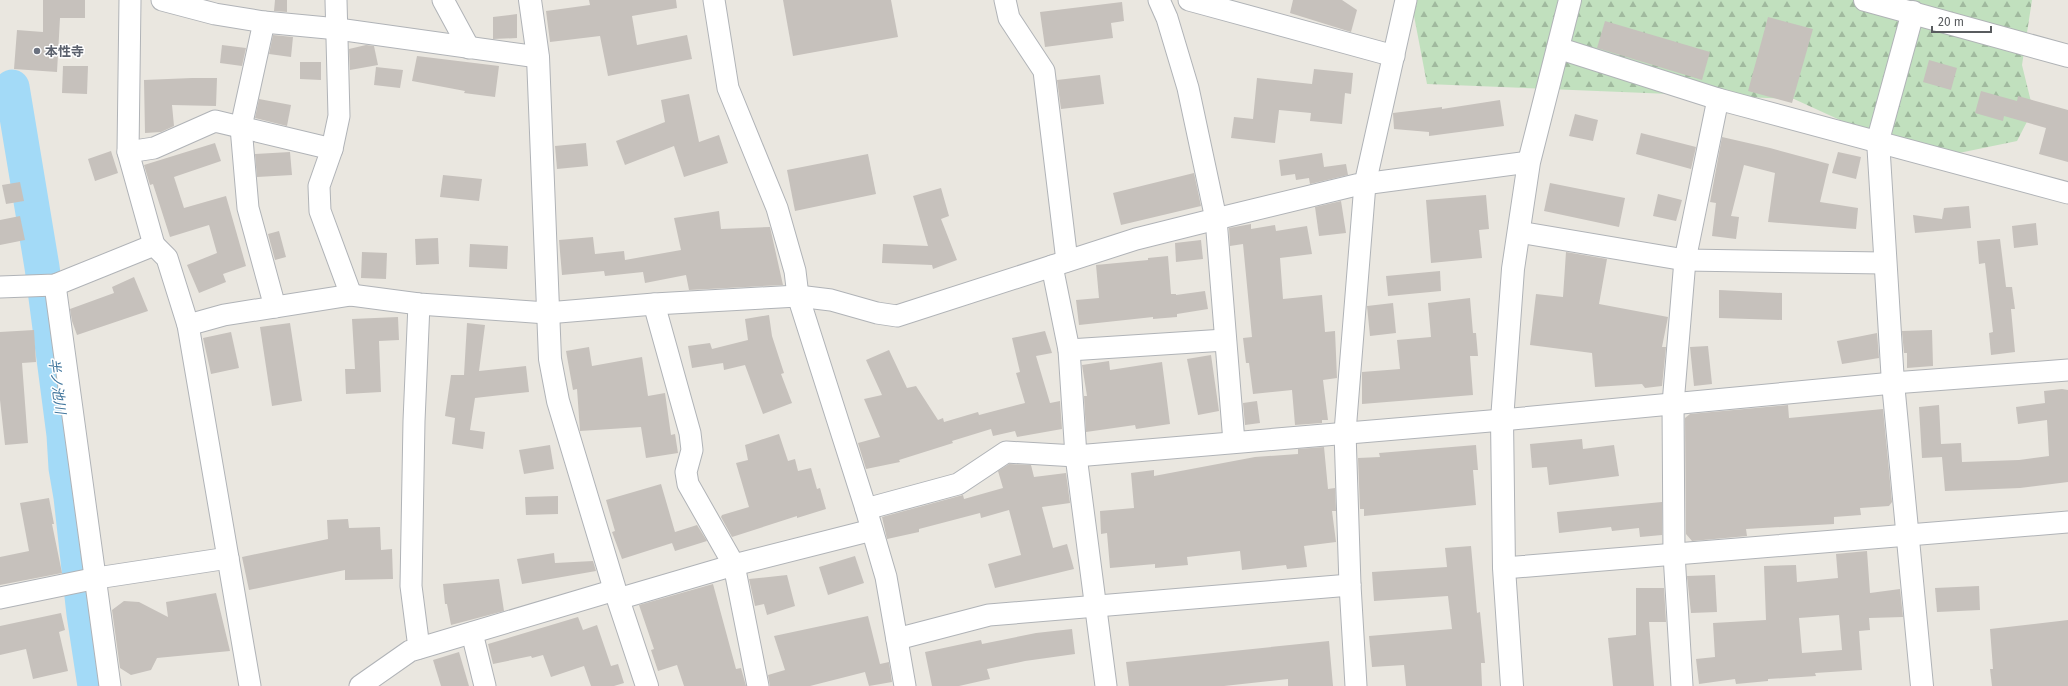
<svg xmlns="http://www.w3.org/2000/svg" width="2068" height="686" viewBox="0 0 2068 686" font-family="'Fira Sans','Noto Sans JP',sans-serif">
	<defs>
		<pattern id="forest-firs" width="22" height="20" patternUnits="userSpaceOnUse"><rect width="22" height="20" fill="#c1e0be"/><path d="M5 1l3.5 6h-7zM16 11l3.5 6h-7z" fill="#a0b99e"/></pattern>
	</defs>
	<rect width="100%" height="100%" fill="#eae7e0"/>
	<!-- forest -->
	<path fill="url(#forest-firs)" d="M1411 0H2032L2022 65 2033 110 2017 141 1959 153 1853 126 1794 99 1427 84Z"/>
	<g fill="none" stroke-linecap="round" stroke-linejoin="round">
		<!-- river -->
		<path stroke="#a3daf7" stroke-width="35" d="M12 87 42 267 64 435 66 468 71 497 84 614 95 686"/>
	</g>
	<!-- building -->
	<g fill="#c6c1bc" fill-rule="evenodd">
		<path d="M43 0H85V18H60L57 72 14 69 17 30 43 32Z"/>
		<path d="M275 0H287V12L274 11Z"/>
		<path d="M589 0H676L677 8 632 16 637 45 687 35 692 59 608 76 600 36 550 42 546 11 590 5Z"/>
		<path d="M783 0H891L898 37 793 56Z"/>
		<path d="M1293 0H1342L1357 10 1351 32 1290 13Z"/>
		<path d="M1122 2 1124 21 1111 23 1113 38 1045 47 1040 12Z"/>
		<path d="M517 14V38L493 39V17Z"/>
		<path d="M1768 17 1813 29 1792 103 1748 91Z"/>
		<path d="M1605 21 1710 52 1702 80 1597 48Z"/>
		<path d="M273 35 293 37 291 57 269 54Z"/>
		<path d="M222 45 246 48 242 66 220 63Z"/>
		<path d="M366 45 374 46 378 65 350 70 349 49Z"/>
		<path d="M417 56 499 66 495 97 464 93 465 91 412 81Z"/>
		<path d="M1929 60 1957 68 1951 90 1923 82Z"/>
		<path d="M300 62H321V80L300 79Z"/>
		<path d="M63 66H88L87 94 62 93Z"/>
		<path d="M376 67 403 70 400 88 374 85Z"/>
		<path d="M1314 69 1353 73 1351 94 1345 93 1342 124 1310 121 1311 113 1279 110 1275 143 1231 138 1234 117 1253 119 1257 78 1312 84Z"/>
		<path d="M1100 75 1104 104 1061 109 1057 80Z"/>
		<path d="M192 78H217L216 106 172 105 174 126 161 132 145 133 144 80Z"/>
		<path d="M1981 91 2017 101 2018 96 2068 110V162L2039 154 2046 128 2004 116 2003 121 1975 113Z"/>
		<path d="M689 94 699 142 719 135 728 163 684 177 674 146 625 165 616 141 665 122 661 100Z"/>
		<path d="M259 99 291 105 287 126 255 118Z"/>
		<path d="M1500 100 1504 126 1429 136V132L1394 129 1393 113 1442 107V109Z"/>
		<path d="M1575 114 1598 120 1593 141 1569 136Z"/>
		<path d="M1641 133 1696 147 1691 169 1636 154Z"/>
		<path d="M1722 137 1770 148 1829 164 1820 202 1858 208 1856 229 1768 222 1775 173 1744 165 1731 216 1739 217 1736 239 1712 236 1716 203 1710 202Z"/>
		<path d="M215 143 221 161 174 177 184 208 226 196 246 266 223 274 226 282 199 293 187 265 217 253 209 225 170 237 153 184 150 185 144 165Z"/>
		<path d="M586 143 588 166 557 169 555 146Z"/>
		<path d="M111 151 118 173 95 181 88 159Z"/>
		<path d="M290 152 292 175 257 177 255 154Z"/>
		<path d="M1838 152 1861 157 1856 179 1832 173Z"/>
		<path d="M1322 153 1324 167 1346 164 1348 175 1310 184 1309 178 1296 180 1295 174 1281 176 1279 160Z"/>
		<path d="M868 154 876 194 795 211 787 170Z"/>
		<path d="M1194 173 1201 206 1121 225 1113 193Z"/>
		<path d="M443 175 482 179 479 201 440 197Z"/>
		<path d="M20 182 24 201 6 204 2 185Z"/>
		<path d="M1550 183 1625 198 1619 227 1544 211Z"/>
		<path d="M941 188 949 216 941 219 957 260 933 269 932 265 882 263 883 244 928 246 913 196Z"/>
		<path d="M1658 194 1682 200 1676 221 1653 216Z"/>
		<path d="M1486 195 1489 229 1479 230 1482 258 1431 263 1426 200Z"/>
		<path d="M1341 201 1346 233 1319 236 1315 207Z"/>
		<path d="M1969 206 1971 228 1915 233 1913 215 1942 219 1944 208Z"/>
		<path d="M719 211 721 229 770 227 783 285 689 290 686 275 645 283 643 272 605 276 604 271 562 275 559 240 593 237 595 254 624 251 625 260 681 250 674 218Z"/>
		<path d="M20 216 25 240 0 245V220Z"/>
		<path d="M2036 223 2038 245 2014 248 2012 226Z"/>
		<path d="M1251 224V229L1275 225 1276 231 1307 226 1312 254 1280 258 1283 299 1322 295 1325 332 1335 331 1337 378 1323 380 1328 420H1322V423L1295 425 1292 390 1253 394 1249 363H1246L1243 338 1252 337 1243 244 1230 246 1229 228Z"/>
		<path d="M279 231 286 257 275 260 268 234Z"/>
		<path d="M438 238 439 264 416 265 415 239Z"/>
		<path d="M2000 239 2006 287H2012L2015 309H2011L2015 352 1991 355 1989 333 1993 332 1985 263 1979 264 1977 241Z"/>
		<path d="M1201 240 1203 259 1176 262 1175 243Z"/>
		<path d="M470 244 508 246 507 269 469 267Z"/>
		<path d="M362 252 387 253 386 279 361 278Z"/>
		<path d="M1566 252 1607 259 1599 304 1668 317 1662 347H1666L1662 386 1645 388 1642 384 1595 387 1592 353 1530 345 1536 294 1563 297Z"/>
		<path d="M1168 256 1171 294H1176V295L1205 291 1208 309 1177 314V317L1153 319V317L1079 325 1076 300 1099 298 1096 265 1148 260V258Z"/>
		<path d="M1440 271 1441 291 1388 296 1386 276Z"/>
		<path d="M134 277 148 311 77 335 72 321 70 309 114 293 112 287Z"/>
		<path d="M1719 290 1782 293V320L1719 318Z"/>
		<path d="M1470 298 1473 333H1476L1478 356H1470L1473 395 1362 404V372L1400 369 1397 340 1431 337 1428 303Z"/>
		<path d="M1393 303 1396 333 1370 336 1367 306Z"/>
		<path d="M769 315 772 336 784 373 781 374 792 403 763 414 745 365 724 370 723 363 692 368 688 346 710 343 712 349 748 340 745 319Z"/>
		<path d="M398 317 399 340 379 341 381 392 346 394 345 369H355L352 319Z"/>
		<path d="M290 323 302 401 272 406 260 327Z"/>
		<path d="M467 323 485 325 479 371 526 366 529 392 475 398 470 430 485 432 483 449 452 444 455 418 445 416 451 375H464Z"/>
		<path d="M34 330 36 362 22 363 28 443 5 445 0 400V332Z"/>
		<path d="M1932 330 1933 366 1907 368V353H1904L1902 331Z"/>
		<path d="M1045 331 1052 353 1036 356 1050 403 1060 401 1062 429 1017 437 1015 431 993 436 991 429 952 441 953 443 899 460 900 462 866 469 858 443 880 437 864 399 882 395 866 360 889 350 907 388 916 386 938 420 943 418 944 422 978 412 979 415 1025 403 1016 373 1020 372 1012 338Z"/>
		<path d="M231 332 239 368 211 374 203 338Z"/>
		<path d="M1877 333 1879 358 1842 364 1837 341Z"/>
		<path d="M1708 346 1712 384 1694 386 1690 347Z"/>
		<path d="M589 347 592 366 642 357 648 396 665 393 671 435 675 434 678 453 646 458 641 427 580 431 577 389 573 390 566 351Z"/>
		<path d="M1211 355 1219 411 1198 415 1187 359Z"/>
		<path d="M1109 361 1110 370 1162 362 1170 424 1136 429 1135 425 1086 432 1084 396H1087L1082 365Z"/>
		<path d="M2062 389 2068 390V482L2020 488 1945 491 1942 457 1922 458 1919 407 1939 405 1941 444 1961 443 1962 462 2019 460 2049 456 2047 420 2018 424 2016 407 2045 403 2044 391Z"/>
		<path d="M1257 401 1260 423 1245 425 1243 403Z"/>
		<path d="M1788 405 1789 418 1883 409 1892 502 1889 506 1860 508 1861 515 1834 517V524L1746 529 1747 536 1692 541 1686 534 1685 418 1690 414Z"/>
		<path d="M779 434 788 461 795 459 798 471 811 468 817 489 820 488 826 509 797 518V516L732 537 721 517 722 515 749 507 736 463 748 460 745 445Z"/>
		<path d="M1582 439 1583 449 1614 445 1619 476 1549 485 1547 467 1532 468 1530 444Z"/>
		<path d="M550 445 554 469 524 474 519 450Z"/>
		<path d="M1476 445 1478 470H1473L1476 505 1364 516V509H1360L1358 458 1380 457 1379 453Z"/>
		<path d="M1324 447 1328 489 1335 488 1336 511H1332L1336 542 1304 546 1307 567 1287 569 1286 565 1242 570 1240 551 1187 557 1188 565 1155 568V564L1110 568 1107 533 1101 534 1100 511 1134 508 1131 473 1154 470V476L1255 457 1298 454V449Z"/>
		<path d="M1009 464 1031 465 1034 477 1066 473 1070 503 1042 507 1053 548 1067 544 1074 569 995 588 988 564 1021 555 1009 510 981 518 980 513 919 529V532L887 539 882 517 963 495 964 499 1003 488 998 471Z"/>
		<path d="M661 484 675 532 697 525 707 541 675 551 672 543 622 559 612 532 615 531 606 500Z"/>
		<path d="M558 496V514L526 515 525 497Z"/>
		<path d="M49 498 54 524H52L62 573 0 585V557L29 551 20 503Z"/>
		<path d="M1662 502V535L1640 537 1639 528 1612 531 1611 527 1559 533 1557 512Z"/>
		<path d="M348 519 349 528 380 527 381 550 392 549 393 579 345 580V570L249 590 242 557 328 539 327 520Z"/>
		<path d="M1471 546 1477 613 1480 612 1485 663H1481L1482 686H1406L1404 665 1372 667 1369 636 1452 629 1448 596 1374 601 1372 572 1447 567 1445 548Z"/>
		<path d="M1867 551 1870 593 1900 589 1903 617 1869 618 1870 630 1859 631 1862 670 1815 673 1816 676 1768 679V681L1736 684 1735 679 1699 684 1696 659 1715 657 1713 623 1766 620 1764 566 1796 565 1797 582 1838 578 1836 554ZM1839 615 1842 650 1802 653 1799 618Z"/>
		<path d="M554 553 555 563 593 561 596 571 522 584 517 559Z"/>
		<path d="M855 556 864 583 828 595 819 567Z"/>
		<path d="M787 575 795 606 767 615 764 604 755 606 749 579Z"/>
		<path d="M1715 575 1717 612 1691 613 1687 576Z"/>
		<path d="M499 579 504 611 451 625 447 604H445L443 584Z"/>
		<path d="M713 584 736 669 741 668 746 686H684L677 665 658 671 651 650 654 649 639 605Z"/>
		<path d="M1979 586 1980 610 1937 612 1935 588Z"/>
		<path d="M1636 588H1664L1666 622H1649L1654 686H1613L1608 638 1636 635Z"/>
		<path d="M216 593 230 651 157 658 151 670 131 675 120 668 112 610 124 601 139 602 168 617 166 602Z"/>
		<path d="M61 613 65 630 59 632 68 671 33 679 26 649 0 655V626Z"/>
		<path d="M868 616 880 664 889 662 892 682 869 686 865 672 810 686H770L768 675 785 670 774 636Z"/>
		<path d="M578 617 583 630 597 625 611 666 618 664 624 683 614 686H591L584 666 551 677 543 655 532 658 531 656 493 664 488 644Z"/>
		<path d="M2068 620V686H1992L1990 669H1993L1990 629Z"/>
		<path d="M1072 629 1075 654 1025 661 987 669 990 679 959 686H932L925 652 981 640 982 644 1036 633Z"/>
		<path d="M1329 641 1333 686H1288V679L1224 686H1129L1126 662Z"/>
		<path d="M459 652 469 686H441L433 660Z"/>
	</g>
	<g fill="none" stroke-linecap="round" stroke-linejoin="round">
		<!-- minor casing -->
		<g stroke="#b0b3b7" stroke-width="23">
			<g id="minor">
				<path d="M130 0 128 152 154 245"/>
				<path d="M162 0 215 14 264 22 338 29 538 57"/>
				<path d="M336 0 339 116 332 149 319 186 320 211 351 295"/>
				<path d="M443 0 469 48"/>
				<path d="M714 0 728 88 777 208 795 271 798 296 866 509 886 577 905 686"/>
				<path d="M1005 0 1009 18 1044 71 1067 261"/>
				<path d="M1159 0 1167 18 1188 88 1216 219 1234 442"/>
				<path d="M1189 0 1394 56"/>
				<path d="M264 22 241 127 248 208 275 307"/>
				<path d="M1558 48 1718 99 2068 193"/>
				<path d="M128 152 154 148 215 121 332 149"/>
				<path d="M1519 232 1685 260 1884 263"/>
				<path d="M1052 266 1069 350 1076 456 1106 686"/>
				<path d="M55 285 110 686"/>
				<path d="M0 287 55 285 154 245 167 258 188 325 250 686"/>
				<path d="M419 304 414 421 411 586 419 648"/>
				<path d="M654 304 690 433 692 450 686 472 688 484 734 565 758 686"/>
				<path d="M188 325 224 315 351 295 419 304 547 313 654 304 798 296 831 300 877 313 897 316 1136 239 1216 219 1356 185 1529 162"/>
				<path d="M1069 350 1225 340"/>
				<path d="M866 509 958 484 1006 452 1076 456 1502 420 1893 383 2068 370"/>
				<path d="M1504 568 2068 522"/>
				<path d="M0 598 97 578 228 558"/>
				<path d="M618 599 734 565 872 530"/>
				<path d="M472 633 485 686"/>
				<path d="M897 639 989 615 1350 585"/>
				<path d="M360 686 410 651 615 590"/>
				<path d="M1356 686 1350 585 1345 432 1365 184 1406 0"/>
				<path d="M1682 686 1674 554 1673 404 1685 260 1718 99"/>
			</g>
		</g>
		<!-- tertiary casing -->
		<g stroke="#b0b3b7" stroke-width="24">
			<g id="tertiary">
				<path d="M530 0 538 57 550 359 558 401 615 590 647 686"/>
				<path d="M1913 12 1878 140 1893 383 1922 686"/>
				<path d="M1512 686 1504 568 1502 420 1513 269 1529 162 1570 0"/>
			</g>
		</g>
		<!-- secondary casing -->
		<g stroke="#b0b3b6" stroke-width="24">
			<path id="secondary" d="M1865 0 2068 56"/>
		</g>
		<!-- minor -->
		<use href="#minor" stroke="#fff" stroke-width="21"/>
		<!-- tertiary -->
		<use href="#tertiary" stroke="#fff" stroke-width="22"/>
		<!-- secondary -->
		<use href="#secondary" stroke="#fff" stroke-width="22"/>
	</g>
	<!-- markers -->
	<circle fill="#6b7280" stroke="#fff" stroke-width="1.5" cx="37" cy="51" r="4"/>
	<g text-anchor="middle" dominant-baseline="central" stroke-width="3" stroke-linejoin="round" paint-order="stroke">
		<!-- worship labels -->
		<g font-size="13" font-weight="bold" fill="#5b616d" stroke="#fff" text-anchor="start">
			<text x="45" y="51">本性寺</text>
		</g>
		<!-- water labels -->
		<g font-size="14" font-style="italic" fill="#41769d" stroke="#fff">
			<text transform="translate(57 386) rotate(83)">半ノ池川</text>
		</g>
	</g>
	<!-- scale -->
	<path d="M1932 26v6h59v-6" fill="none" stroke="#595c5f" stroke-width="2"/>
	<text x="1938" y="26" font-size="12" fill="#595c5f" stroke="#ffffff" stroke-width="3" paint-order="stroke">20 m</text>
</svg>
